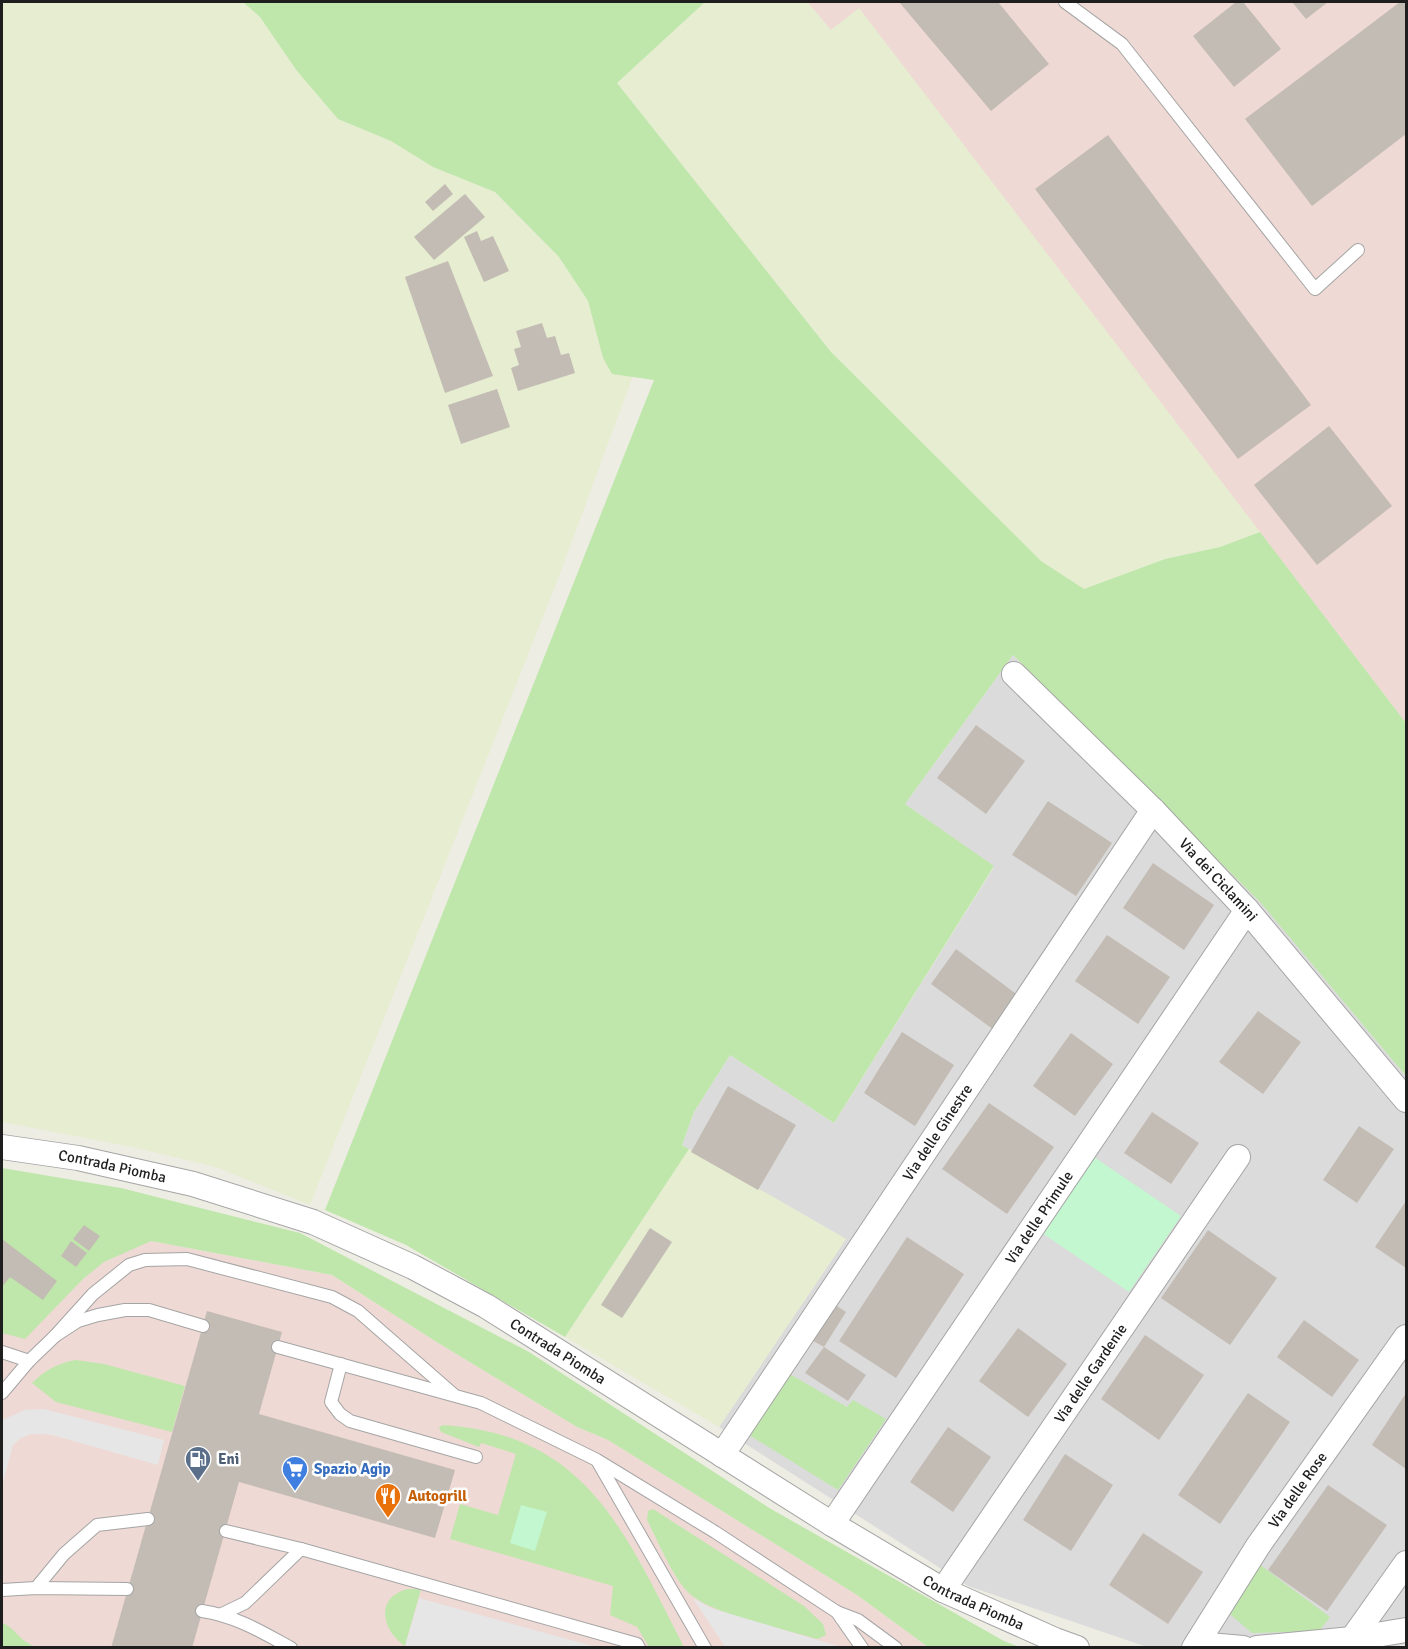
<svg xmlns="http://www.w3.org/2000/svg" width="1408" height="1649" viewBox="0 0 1408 1649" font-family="Signika,sans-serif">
	<rect width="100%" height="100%" fill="#eeede4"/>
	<!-- residential -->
	<path fill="#dcdbdb" d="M1013 655 1262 903 1406 1076V1644L1390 1648 1147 1647 968 1586 719 1427 846 1239 682 1145 694 1112 730 1055 834 1123 994 867 905 804Z"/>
	<!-- commercial -->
	<g fill="#efd9d4">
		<path d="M807 2H1406V723L859 9 831 30Z"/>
		<path d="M2 1168 151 1241 332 1275 435 1341 577 1427 608 1440 857 1595 928 1647H2Z"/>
	</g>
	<!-- farmland -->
	<g fill="#e6edd0">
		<path d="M2 2H243L260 17 297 71 338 119 391 141 433 167 495 192 559 257 588 301 603 358 612 374 633 376 558 579 310 1205 216 1167 132 1147 2 1122Z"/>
		<path d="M705 2H807L831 30 859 8 1260 532 1220 547 1165 559 1084 589 1041 561 831 352 617 83Z"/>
		<path d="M689 1149 846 1239 719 1427 565 1337Z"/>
	</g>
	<!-- grass -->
	<g fill="#bfe7ab">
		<path d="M243 2H705L617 83 831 352 1041 561 1084 589 1165 559 1220 547 1260 532 1406 723V1076L1261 903 1013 655 905 804 994 866 834 1123 730 1055 694 1112 682 1145 689 1149 565 1337 406 1245 325 1210 654 380 612 374 603 358 588 301 559 257 495 192 433 167 391 141 338 119 297 71 260 17Z"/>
		<path d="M2 1168 121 1188 300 1233 529 1352 771 1509 1004 1641 1019 1647H928L857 1595 608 1440 577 1427 435 1341 332 1275 151 1241 104 1262 83 1279 25 1339 2 1333Z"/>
		<path d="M76 1360 104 1364 185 1386 172 1432 56 1402 32 1383C45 1370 58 1363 76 1360Z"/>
		<path d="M786 1372 847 1407 853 1400 886 1419 838 1490 744 1432Z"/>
		<path d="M443 1425C588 1434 626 1535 684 1647H649L637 1627 610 1615 613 1586 450 1539 460 1504 498 1515 516 1454 481 1443 479 1447 441 1432 439 1427Z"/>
		<path d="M653 1509 804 1606 823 1624 826 1635 818 1639 813 1638C783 1629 707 1613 688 1592 672 1576 658 1541 647 1520L648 1511Z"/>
		<path d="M1259 1564 1330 1617 1319 1631 1252 1633 1225 1610Z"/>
		<path d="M408 1589H421L405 1646C382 1631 374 1597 408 1589Z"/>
		<path d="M2 1623C15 1627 19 1642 37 1647H2Z"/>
	</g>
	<!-- park -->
	<g fill="#c2f7cf">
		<path d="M1091 1155 1181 1216 1129 1292 1039 1231Z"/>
		<path d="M521 1505 547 1512 535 1551 510 1543Z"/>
	</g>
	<!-- parking -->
	<g fill="#e6e6e6">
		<path d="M44 1409 164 1440 158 1465 56 1436 43 1434H31L21 1438 13 1445 2 1486V1420L25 1410Z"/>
		<path d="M419 1598 596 1647 405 1646Z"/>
		<path d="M693 1598 711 1608 841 1647H725Z"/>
	</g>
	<!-- building -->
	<g fill="#c3bcb4">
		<path d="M899 2H998L1049 64 991 111Z"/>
		<path d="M1236 2H1243L1281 49 1234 87 1193 36Z"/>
		<path d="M1292 2H1328L1306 19Z"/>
		<path d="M1400 2H1406V134L1312 206 1245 119Z"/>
		<path d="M1108 135 1311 405 1238 459 1035 189Z"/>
		<path d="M445 184 453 194 433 211 425 202Z"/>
		<path d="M465 194 485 217 434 260 414 237Z"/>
		<path d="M477 231 481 241 493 236 509 271 484 282 464 237Z"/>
		<path d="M448 261 493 376 445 393 405 277Z"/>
		<path d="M542 323 547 338 555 336 561 355 569 353 575 373 518 391 511 368 519 365 514 349 521 347 516 331Z"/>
		<path d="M497 389 510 427 461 444 448 405Z"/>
		<path d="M1329 426 1392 506 1317 565 1254 485Z"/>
		<path d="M976 725 1025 761 986 814 937 778Z"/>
		<path d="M1048 801 1112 843 1076 896 1012 855Z"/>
		<path d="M1153 863 1214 905 1184 950 1123 908Z"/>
		<path d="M1107 935 1170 977 1138 1024 1075 981Z"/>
		<path d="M956 949 1019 996 994 1030 931 984Z"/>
		<path d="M1258 1011 1301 1042 1263 1094 1219 1062Z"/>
		<path d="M902 1032 954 1065 915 1126 864 1093Z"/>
		<path d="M1071 1033 1113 1064 1075 1116 1033 1086Z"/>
		<path d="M728 1086 796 1125 758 1190 691 1152Z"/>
		<path d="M989 1103 1054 1147 1007 1214 942 1169Z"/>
		<path d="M1152 1112 1199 1143 1171 1184 1124 1153Z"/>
		<path d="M1359 1126 1394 1149 1357 1203 1323 1180Z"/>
		<path d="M1406 1201V1268L1375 1247Z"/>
		<path d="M84 1225 100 1236 89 1251 73 1239Z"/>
		<path d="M650 1228 672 1242 622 1318 601 1305Z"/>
		<path d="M1208 1230 1277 1278 1230 1345 1161 1298Z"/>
		<path d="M907 1237 964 1274 896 1378 839 1341Z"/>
		<path d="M2 1239 57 1281 43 1300 10 1277 2 1287Z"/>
		<path d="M71 1241 87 1253 76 1267 61 1256Z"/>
		<path d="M831 1302 846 1312 824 1347 808 1338Z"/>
		<path d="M207 1311 282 1332 259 1414 455 1470 435 1538 239 1482 192 1648H111Z"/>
		<path d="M1304 1320 1359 1360 1332 1397 1277 1357Z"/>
		<path d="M1018 1328 1067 1364 1028 1417 979 1381Z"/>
		<path d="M1145 1335 1204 1375 1159 1440 1101 1399Z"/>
		<path d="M824 1347 866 1375 848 1401 805 1373Z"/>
		<path d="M1248 1393 1290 1422 1220 1524 1178 1495Z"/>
		<path d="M1406 1393V1469L1372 1445Z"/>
		<path d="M948 1427 991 1457 953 1512 910 1482Z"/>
		<path d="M1065 1454 1113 1485 1071 1551 1023 1520Z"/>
		<path d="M1328 1485 1387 1525 1327 1611 1268 1570Z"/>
		<path d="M1143 1533 1203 1572 1168 1624 1109 1585Z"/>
	</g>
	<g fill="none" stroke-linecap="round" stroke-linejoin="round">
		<!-- lane casing -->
		<g stroke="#a5a5a5" stroke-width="14">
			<g id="lane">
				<path d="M1065 2 1122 44 1315 289 1358 250"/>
				<path d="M55 1336 93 1294 129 1265 145 1260 187 1259 332 1297 358 1311 453 1394"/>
				<path d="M278 1347 481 1403 597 1460 715 1532 837 1612 862 1648"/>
				<path d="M2 1352 29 1361"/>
				<path d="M341 1364 331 1402 340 1414 350 1421 476 1457"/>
				<path d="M2 1393 29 1361 55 1336 78 1321 98 1315 125 1310H149L203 1326"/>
				<path d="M598 1462 705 1648"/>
				<path d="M226 1531 301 1549 637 1644 639 1648"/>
				<path d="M36 1588 64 1554 97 1525 148 1519"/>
				<path d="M2 1590 36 1588 127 1589"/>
				<path d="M202 1611C236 1616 262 1632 291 1648"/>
				<path d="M837 1612 858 1620 896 1648"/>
				<path d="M222 1614 245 1603 301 1549"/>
			</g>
		</g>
		<!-- street casing -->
		<g stroke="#a5a5a5" stroke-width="26">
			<g id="street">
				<path id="s1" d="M1014 674 1153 810 1247 910 1406 1100"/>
				<path id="s2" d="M2 1147 78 1158 193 1184 313 1222 413 1267 486 1306 832 1524 943 1590 1055 1640 1077 1648"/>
				<path id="s3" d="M722 1455 1153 810"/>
				<path id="s4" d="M832 1524 1247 910"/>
				<path id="s5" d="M943 1590 1238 1157"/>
				<path d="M1352 1639 1406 1563"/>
				<path d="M1197 1644 1243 1648"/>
				<path id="s6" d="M1194 1648 1258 1546 1406 1337"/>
				<path d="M1257 1648 1352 1639 1406 1630"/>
			</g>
		</g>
		<!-- lane -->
		<use href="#lane" stroke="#fff" stroke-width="12"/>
		<!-- street -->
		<use href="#street" stroke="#fff" stroke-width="24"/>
	</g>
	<!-- icons -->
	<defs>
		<g id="fuel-pin" transform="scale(1.35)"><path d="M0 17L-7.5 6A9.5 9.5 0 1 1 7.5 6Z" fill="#5c6f8a" stroke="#fff"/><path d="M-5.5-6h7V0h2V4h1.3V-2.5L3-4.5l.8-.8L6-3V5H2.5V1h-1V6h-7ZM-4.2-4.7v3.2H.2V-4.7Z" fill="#fff"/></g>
		<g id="supermarket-pin" transform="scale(1.35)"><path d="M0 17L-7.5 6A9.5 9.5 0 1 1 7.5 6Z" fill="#3f7fe0" stroke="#fff"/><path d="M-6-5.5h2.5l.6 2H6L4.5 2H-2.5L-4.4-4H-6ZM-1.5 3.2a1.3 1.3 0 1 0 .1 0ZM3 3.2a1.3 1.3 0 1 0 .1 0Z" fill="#fff"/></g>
		<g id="restaurant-pin" transform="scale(1.35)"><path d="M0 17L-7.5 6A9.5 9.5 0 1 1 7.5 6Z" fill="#e8710a" stroke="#fff"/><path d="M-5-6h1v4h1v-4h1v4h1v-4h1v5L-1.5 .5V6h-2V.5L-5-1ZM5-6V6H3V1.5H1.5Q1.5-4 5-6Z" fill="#fff"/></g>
	</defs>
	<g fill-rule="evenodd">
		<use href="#fuel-pin" x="198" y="1459"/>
		<use href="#supermarket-pin" x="295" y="1469"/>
		<use href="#restaurant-pin" x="388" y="1496"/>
	</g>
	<g text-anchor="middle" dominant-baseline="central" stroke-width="5" stroke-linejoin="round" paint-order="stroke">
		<!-- street labels -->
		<g font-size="15" fill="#1e1e1e" stroke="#fff">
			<text stroke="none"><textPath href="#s1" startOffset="290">Via dei Ciclamini</textPath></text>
			<text stroke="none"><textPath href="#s3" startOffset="388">Via delle Ginestre</textPath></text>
			<text stroke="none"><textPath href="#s2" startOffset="112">Contrada Piomba</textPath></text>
			<text stroke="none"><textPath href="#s4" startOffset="370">Via delle Primule</textPath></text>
			<text stroke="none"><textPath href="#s2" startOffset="598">Contrada Piomba</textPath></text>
			<text stroke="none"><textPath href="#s5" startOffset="262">Via delle Gardenie</textPath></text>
			<text stroke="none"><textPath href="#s6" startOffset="189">Via delle Rose</textPath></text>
			<text stroke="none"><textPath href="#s2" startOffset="1084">Contrada Piomba</textPath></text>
		</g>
		<!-- service labels -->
		<g font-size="15" font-weight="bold" fill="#4e5e75" stroke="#fff" text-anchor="start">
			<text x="218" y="1459">Eni</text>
		</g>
		<!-- shop labels -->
		<g font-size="15" font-weight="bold" fill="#366cbe" stroke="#fff" text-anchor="start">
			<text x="314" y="1469">Spazio Agip</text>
		</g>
		<!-- food labels -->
		<g font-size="15" font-weight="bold" fill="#c56008" stroke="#fff" text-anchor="start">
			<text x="408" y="1496">Autogrill</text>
		</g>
	</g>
	<!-- border -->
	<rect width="1408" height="1649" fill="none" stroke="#1e1e1e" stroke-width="6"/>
</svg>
